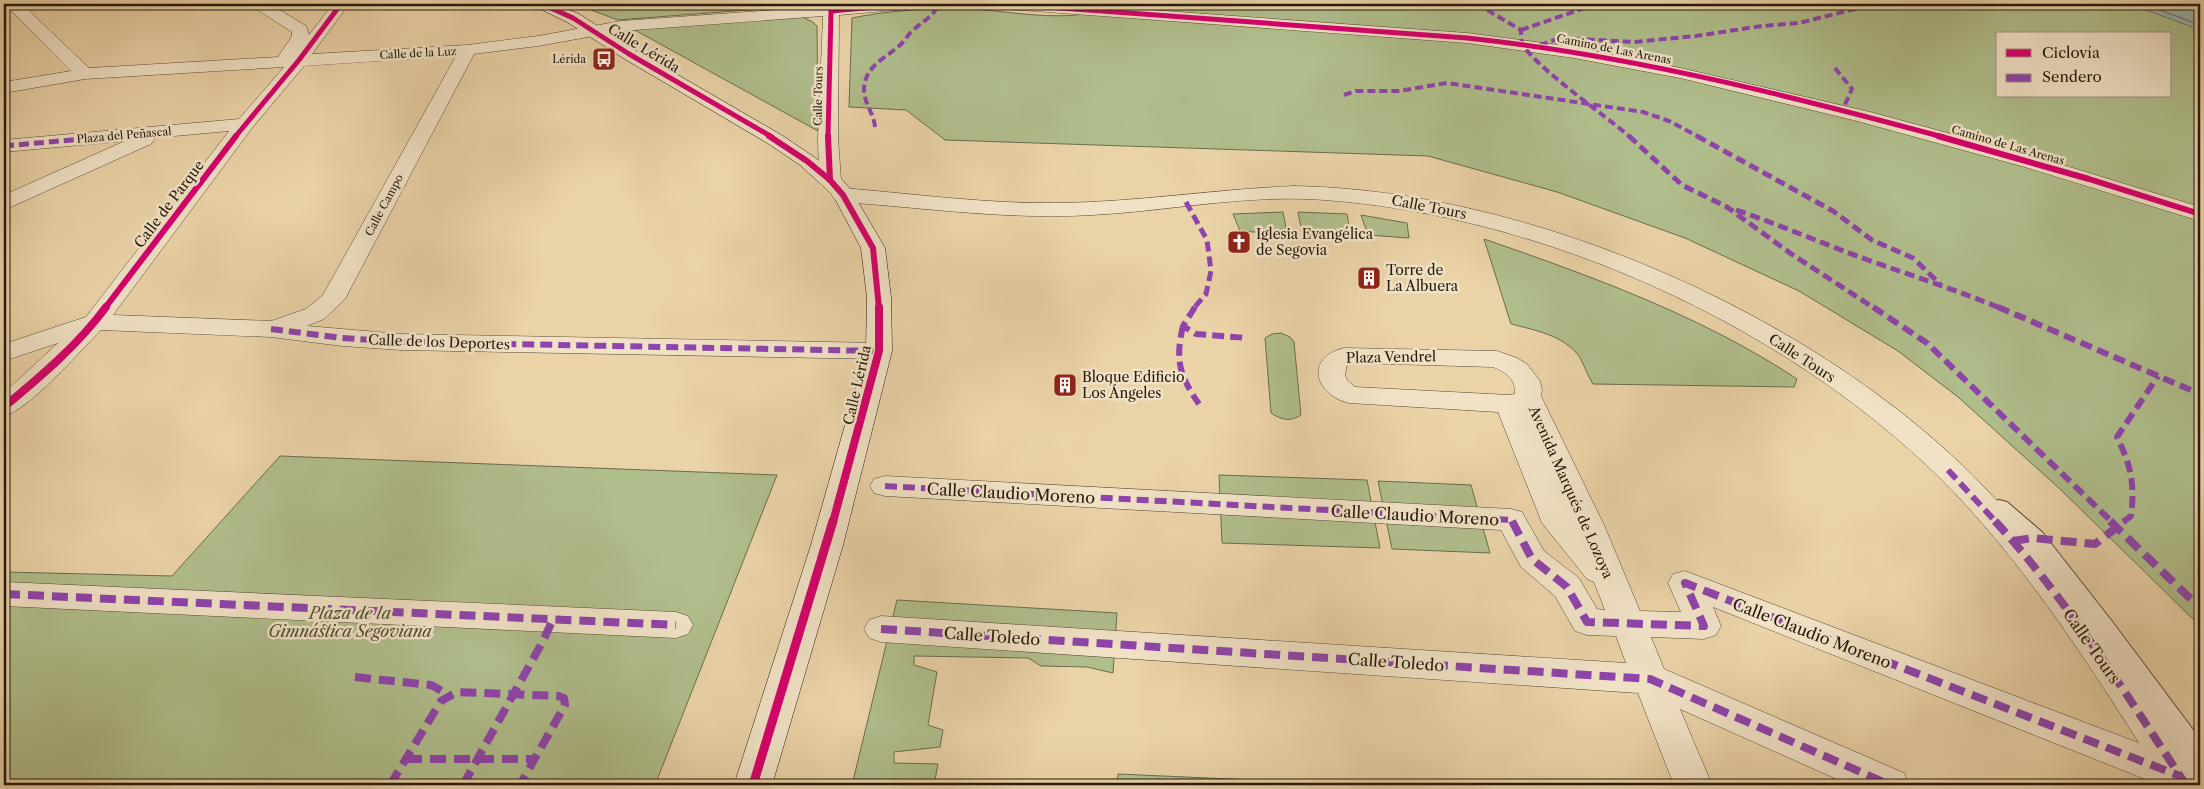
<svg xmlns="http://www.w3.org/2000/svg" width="2204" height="789" viewBox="0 0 2204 789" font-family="'Libre Caslon Text',serif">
	<rect width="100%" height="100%" fill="#ead3a7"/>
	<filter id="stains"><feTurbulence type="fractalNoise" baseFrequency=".004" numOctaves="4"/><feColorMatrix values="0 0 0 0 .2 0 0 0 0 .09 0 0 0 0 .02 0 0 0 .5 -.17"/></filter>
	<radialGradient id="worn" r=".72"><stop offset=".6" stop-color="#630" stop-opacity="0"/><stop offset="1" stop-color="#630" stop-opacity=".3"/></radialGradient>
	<!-- green -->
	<g fill="#b0be8c" stroke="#6a6c4d" fill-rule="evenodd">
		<path d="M575 4H825L618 20Z"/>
		<path d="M1111 4H2200V626L2060 489 1958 397 1898 351 1799 291 1685 238 1557 192 1428 156 945 140 906 110 849 107 852 18C886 11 921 9 956 8 997 8 1077 28 1111 4ZM1998 34H2170V96H1998Z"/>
		<path d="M802 17 813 22 817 26 818 131 633 29Z"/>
		<path d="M1283 212 1286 228 1268 233 1240 231 1233 214Z"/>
		<path d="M1298 212 1347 214 1350 233H1302Z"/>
		<path d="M1361 215 1407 223 1409 238 1368 235Z"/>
		<path d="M1484 239C1591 276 1702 316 1797 379L1794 387 1593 384C1588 377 1583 362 1579 356 1563 335 1534 330 1511 324Z"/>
		<path d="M1281 333 1290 337 1294 342 1301 415C1291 422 1281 420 1271 413L1265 338 1272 334Z"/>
		<path d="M280 456 777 475 655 785H4V572L172 576Z"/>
		<path d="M1219 475 1367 480 1380 548 1222 543Z"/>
		<path d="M1378 481 1471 485 1490 553 1392 549Z"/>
		<path d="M897 600 1117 613 1113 673 1087 667 1041 666 1028 658 914 656V665L937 672 928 725 943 730 940 747 894 752V763L938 764 934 785H852Z"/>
		<path d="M1118 774 1366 785H1117Z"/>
	</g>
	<!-- water -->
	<path fill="#9ab6b0" stroke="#6b776f" d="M2130 4H2200V30Z"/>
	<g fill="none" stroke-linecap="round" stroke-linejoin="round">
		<!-- shore -->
		<path stroke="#60685f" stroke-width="1" d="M2144 4 2200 25"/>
		<!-- lane casing -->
		<g stroke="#564834" stroke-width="2">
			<path id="lane" d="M1999 500 2007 502 2042 532 2114 624 2200 739V775L2190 771 2096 638 2024 544 1991 514 1987 508 1991 502Z"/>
		</g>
		<!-- street casing -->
		<g stroke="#564834" stroke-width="1">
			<g id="street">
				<path d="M5 4H22L89 68 278 57 292 36V32L253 7 251 4H270L306 26 309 35 333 4H349L312 54 468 45 538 36 621 21 858 4H917L915 7 909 9 839 15 838 138 841 180 838 185 830 186 822 185 819 180 818 138 823 16 621 31 538 46 474 54 345 299 324 319 307 326 401 334 879 343 888 345 892 351 888 357 879 359 401 350 342 346 271 337 101 330C81 350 29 410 4 416V393L58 343 4 361V344L86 317 229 131 153 138 154 140 151 144 4 210V195L125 141 4 152V140L239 119 284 67 85 79 4 93V82L71 71ZM456 56 323 295 306 309 271 321 113 315 252 128 304 66Z"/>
				<path d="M999 4H1069L1467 33 1574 47 1680 68 1870 112 2040 158 2200 207V221L2025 167 1857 121 1680 78 1574 58 1467 43 1007 9 1001 7Z"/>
				<path d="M1295 186C1523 190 1796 307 1961 464 2055 555 2128 665 2200 773V785H2160L1713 607 1721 626 1716 635 1704 639 1651 637 1664 669 1904 773 1909 785H1850L1680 709 1712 785H1674L1638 693 881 642 869 638 864 629 869 620 881 616 1626 663 1616 636 1587 635 1575 631 1555 596 1521 567 1501 530 885 496 874 493 870 486 874 479 885 476 1511 509 1522 512 1544 551 1579 578 1597 609 1605 610 1594 582 1587 579 1542 523 1498 412 1349 403C1315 395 1304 358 1344 348L1497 351 1517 358 1527 364 1540 381 1542 390 1541 396 1604 525 1640 611 1681 612 1668 583 1673 574 1685 571 2139 743C2080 650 2018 556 1940 478 1783 324 1544 216 1325 200 1247 194 1169 211 1092 215 1009 220 926 208 843 202L835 200 832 195 835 190 843 188C915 194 987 204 1059 203 1138 202 1216 189 1295 186ZM1356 363 1493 367C1506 372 1516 379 1515 394L1509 395 1355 387 1347 380 1345 375 1347 364Z"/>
				<path d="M4 582 676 612 688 616 693 625 688 634 676 638 4 606Z"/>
			</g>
		</g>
		<!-- secondary casing -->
		<g stroke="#25190e" stroke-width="1">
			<path id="secondary" d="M534 4H555L579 14 635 50 783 136 814 157 838 175 851 190 885 248 891 297 892 351 843 545 772 785H734L811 545 866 351 867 297 861 248 834 197 822 185 800 165 769 144 623 58 567 22 536 7Z"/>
		</g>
		<!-- lane -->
		<use href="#lane" fill="#f1e2c6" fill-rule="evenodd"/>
		<!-- street -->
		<use href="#street" fill="#f1e2c6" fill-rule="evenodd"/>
		<!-- secondary -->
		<use href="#secondary" fill="#f1e2c6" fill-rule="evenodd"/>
		<!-- quiet-far3 -->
		<g stroke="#8e44ad" stroke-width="4" stroke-dasharray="8 4" stroke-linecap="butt">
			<path d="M1477 4 1521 30C1521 34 1521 38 1522 42 1528 62 1609 118 1630 137"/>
			<path d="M1521 30 1596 4"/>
			<path d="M1540 45 1560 38 1634 42 1696 36 1762 26 1799 23 1875 4"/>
			<path d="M1835 68 1852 89 1842 111"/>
			<path d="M1344 95 1356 91H1399L1447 83 1643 112 1669 121 1699 137"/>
			<path d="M875 127C874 114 864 103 864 90 864 67 884 59 899 46 904 42 907 36 912 31 922 22 933 17 939 4"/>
			<path d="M102 137 164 132"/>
		</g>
		<!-- quiet-far2 -->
		<g stroke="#8e44ad" stroke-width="5" stroke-dasharray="10 5" stroke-linecap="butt">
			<path d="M1629 136 1682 185 1727 207 1790 253 1874 308"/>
			<path d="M1697 136 1833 211 1872 240 1913 258 1940 284"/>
			<path d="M4 146 116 136"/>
			<path d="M1186 202 1207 240 1211 271 1206 294 1194 308"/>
			<path d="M1736 210C1781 225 1823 244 1868 260 1913 276 1956 290 2000 308"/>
		</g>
		<!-- quiet-far1 -->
		<g stroke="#8e44ad" stroke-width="6" stroke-dasharray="12 6" stroke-linecap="butt">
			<path d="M1195 307 1183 326 1196 334 1247 338"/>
			<path d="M1873 307 1927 343 2112 522"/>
			<path d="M1998 307 2200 394"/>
			<path d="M1183 326C1175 360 1179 375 1199 404"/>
			<path d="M271 329 342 338 401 342 879 351"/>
			<path d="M1948 470 1996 522"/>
			<path d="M885 486 1511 520 1512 522"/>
			<path d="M2123 522 2131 516C2135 483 2131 466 2117 437L2158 376"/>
		</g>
		<!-- quiet -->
		<g stroke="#8e44ad" stroke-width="8" stroke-dasharray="16 8" stroke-linecap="butt">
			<path d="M1512 521 1532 559 1567 587 1587 622 1704 626 1685 583 2180 776"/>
			<path d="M1995 521C2069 602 2126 694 2186 785"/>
			<path d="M2110 521 2200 608"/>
			<path d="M2013 541 2033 538 2095 544 2125 521"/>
			<path d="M4 594 676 625"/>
			<path d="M881 629 1650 679 1890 785"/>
			<path d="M355 677 431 685 449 695"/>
			<path d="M406 759H534"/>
			<path d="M390 785 441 701 457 692 558 696 564 698 565 705 520 785"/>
			<path d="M463 785 543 641 554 617"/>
		</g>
		<!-- cycleway-far3 casing -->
		<g stroke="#f1e2c6" stroke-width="7">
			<g id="cycleway-far3">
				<path d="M542 4 573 18 629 54 772 137"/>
				<path d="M1007 4 1467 38C1628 55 1787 95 1943 137"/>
				<path d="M235 137 299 60 341 4"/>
				<path d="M828 137 831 11 909 4"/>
			</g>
		</g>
		<!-- cycleway-far2 casing -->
		<g stroke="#f1e2c6" stroke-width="9">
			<g id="cycleway-far2">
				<path d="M769 136 807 161 830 180 843 195 873 248 879 308"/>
				<path d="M828 136 830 180"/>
				<path d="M1938 136 2089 179 2200 214"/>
				<path d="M105 308 236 136"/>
			</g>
		</g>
		<!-- cycleway-far1 casing -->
		<g stroke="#f1e2c6" stroke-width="11">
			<g id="cycleway-far1">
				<path d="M4 407C40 377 78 345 106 307"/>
				<path d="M833 522 879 351V307"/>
			</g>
		</g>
		<!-- cycleway casing -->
		<g stroke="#f1e2c6" stroke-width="12">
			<path id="cycleway" d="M753 785 833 521"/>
		</g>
		<!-- cycleway-far3 -->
		<use href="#cycleway-far3" stroke="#d6006c" stroke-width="5"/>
		<!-- cycleway-far2 -->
		<use href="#cycleway-far2" stroke="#d6006c" stroke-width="6"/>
		<!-- cycleway-far1 -->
		<use href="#cycleway-far1" stroke="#d6006c" stroke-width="8"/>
		<!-- cycleway -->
		<use href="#cycleway" stroke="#d6006c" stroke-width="9"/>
	</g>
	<!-- icons -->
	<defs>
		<g id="bus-square" transform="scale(1.25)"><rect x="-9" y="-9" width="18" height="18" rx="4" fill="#8f2418" stroke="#f1e2c6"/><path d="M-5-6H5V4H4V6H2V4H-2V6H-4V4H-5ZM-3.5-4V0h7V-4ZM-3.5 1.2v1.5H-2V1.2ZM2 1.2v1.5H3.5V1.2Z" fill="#fff"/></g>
		<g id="church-square" transform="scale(1.25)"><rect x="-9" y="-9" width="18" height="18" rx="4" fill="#8f2418" stroke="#f1e2c6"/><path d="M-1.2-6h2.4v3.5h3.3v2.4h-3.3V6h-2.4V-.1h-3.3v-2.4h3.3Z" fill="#fff"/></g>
		<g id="building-square" transform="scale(1.25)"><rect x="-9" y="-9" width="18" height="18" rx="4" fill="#8f2418" stroke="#f1e2c6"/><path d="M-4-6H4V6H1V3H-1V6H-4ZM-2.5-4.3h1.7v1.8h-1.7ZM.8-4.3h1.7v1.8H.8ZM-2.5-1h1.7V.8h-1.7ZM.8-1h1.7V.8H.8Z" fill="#fff"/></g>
	</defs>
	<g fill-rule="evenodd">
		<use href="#bus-square" x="604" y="59"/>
		<use href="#church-square" x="1239" y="242"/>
		<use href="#building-square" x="1369" y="278"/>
		<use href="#building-square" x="1065" y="385"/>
	</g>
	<g text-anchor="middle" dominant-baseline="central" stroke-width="5" stroke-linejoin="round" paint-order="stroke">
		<!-- far-street labels -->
		<g font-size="11" fill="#25190e" stroke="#f1e2c6">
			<text transform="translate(1614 49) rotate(11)">Camino de Las Arenas</text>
			<text transform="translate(418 53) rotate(-3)">Calle de la Luz</text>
			<text transform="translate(818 96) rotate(-89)">Calle Tours</text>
			<text transform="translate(124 135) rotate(-5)">Plaza del Peñascal</text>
			<text transform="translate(2008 145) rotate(16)">Camino de Las Arenas</text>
			<text transform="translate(384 205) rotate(-62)">Calle Campo</text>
		</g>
		<!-- far-poi labels -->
		<g font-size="11" fill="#25190e" stroke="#f1e2c6" text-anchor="end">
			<text x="586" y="59">Lérida</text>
		</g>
		<!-- street labels -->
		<g font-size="14" fill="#25190e" stroke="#f1e2c6">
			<text transform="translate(644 48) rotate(31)">Calle Lérida</text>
			<text transform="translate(169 204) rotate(-53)">Calle de Parque</text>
			<text transform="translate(1429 207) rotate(11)">Calle Tours</text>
			<text transform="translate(439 342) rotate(2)">Calle de los Deportes</text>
			<text transform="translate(1391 357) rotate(-1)">Plaza Vendrel</text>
			<text transform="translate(1802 358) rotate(33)">Calle Tours</text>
			<text transform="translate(857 385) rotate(-77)">Calle Lérida</text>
			<text transform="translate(1571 492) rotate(66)">Avenida Marqués de Lozoya</text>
		</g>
		<!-- poi labels -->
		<g font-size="14" fill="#25190e" stroke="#f1e2c6" text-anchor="start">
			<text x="1256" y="234">Iglesia Evangélica<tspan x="1256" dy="16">de Segovia</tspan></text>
			<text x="1386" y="270">Torre de<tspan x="1386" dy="16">La Albuera</tspan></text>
			<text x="1082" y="377">Bloque Edificio<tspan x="1082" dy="16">Los Ángeles</tspan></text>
		</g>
		<!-- near-street labels -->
		<g font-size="16" fill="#25190e" stroke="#f1e2c6">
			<text transform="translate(1011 493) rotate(3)">Calle Claudio Moreno</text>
			<text transform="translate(1415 515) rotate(3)">Calle Claudio Moreno</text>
			<text transform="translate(1812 633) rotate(21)">Calle Claudio Moreno</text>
			<text transform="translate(992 636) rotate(4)">Calle Toledo</text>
			<text transform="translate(2092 646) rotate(55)">Calle Tours</text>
			<text transform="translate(1396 662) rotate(4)">Calle Toledo</text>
		</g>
		<!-- near-park labels -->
		<g font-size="16" font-style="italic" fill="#4f4b34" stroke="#f1e2c6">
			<text x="350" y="613">Plaza de la<tspan x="350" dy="18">Gimnástica Segoviana</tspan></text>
		</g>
	</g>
	<!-- margin -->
	<rect width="2204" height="789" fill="none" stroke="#ead3a7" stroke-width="20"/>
	<rect x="5" y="5" width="2194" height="779" fill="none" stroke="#25190e" stroke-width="2.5"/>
	<rect x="10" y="10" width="2184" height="769" fill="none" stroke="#25190e"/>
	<!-- legend -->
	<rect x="1996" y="32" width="175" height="65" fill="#f1e2c6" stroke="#9f927c"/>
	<rect x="2006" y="49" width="25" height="8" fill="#d6006c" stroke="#9f927c"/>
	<text x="2042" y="58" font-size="15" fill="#25190e">Ciclovía</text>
	<rect x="2006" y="74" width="25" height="8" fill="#8e44ad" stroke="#9f927c"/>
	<text x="2042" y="82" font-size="15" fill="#25190e">Sendero</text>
	<rect width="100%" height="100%" filter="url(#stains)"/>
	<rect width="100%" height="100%" fill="url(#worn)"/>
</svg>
